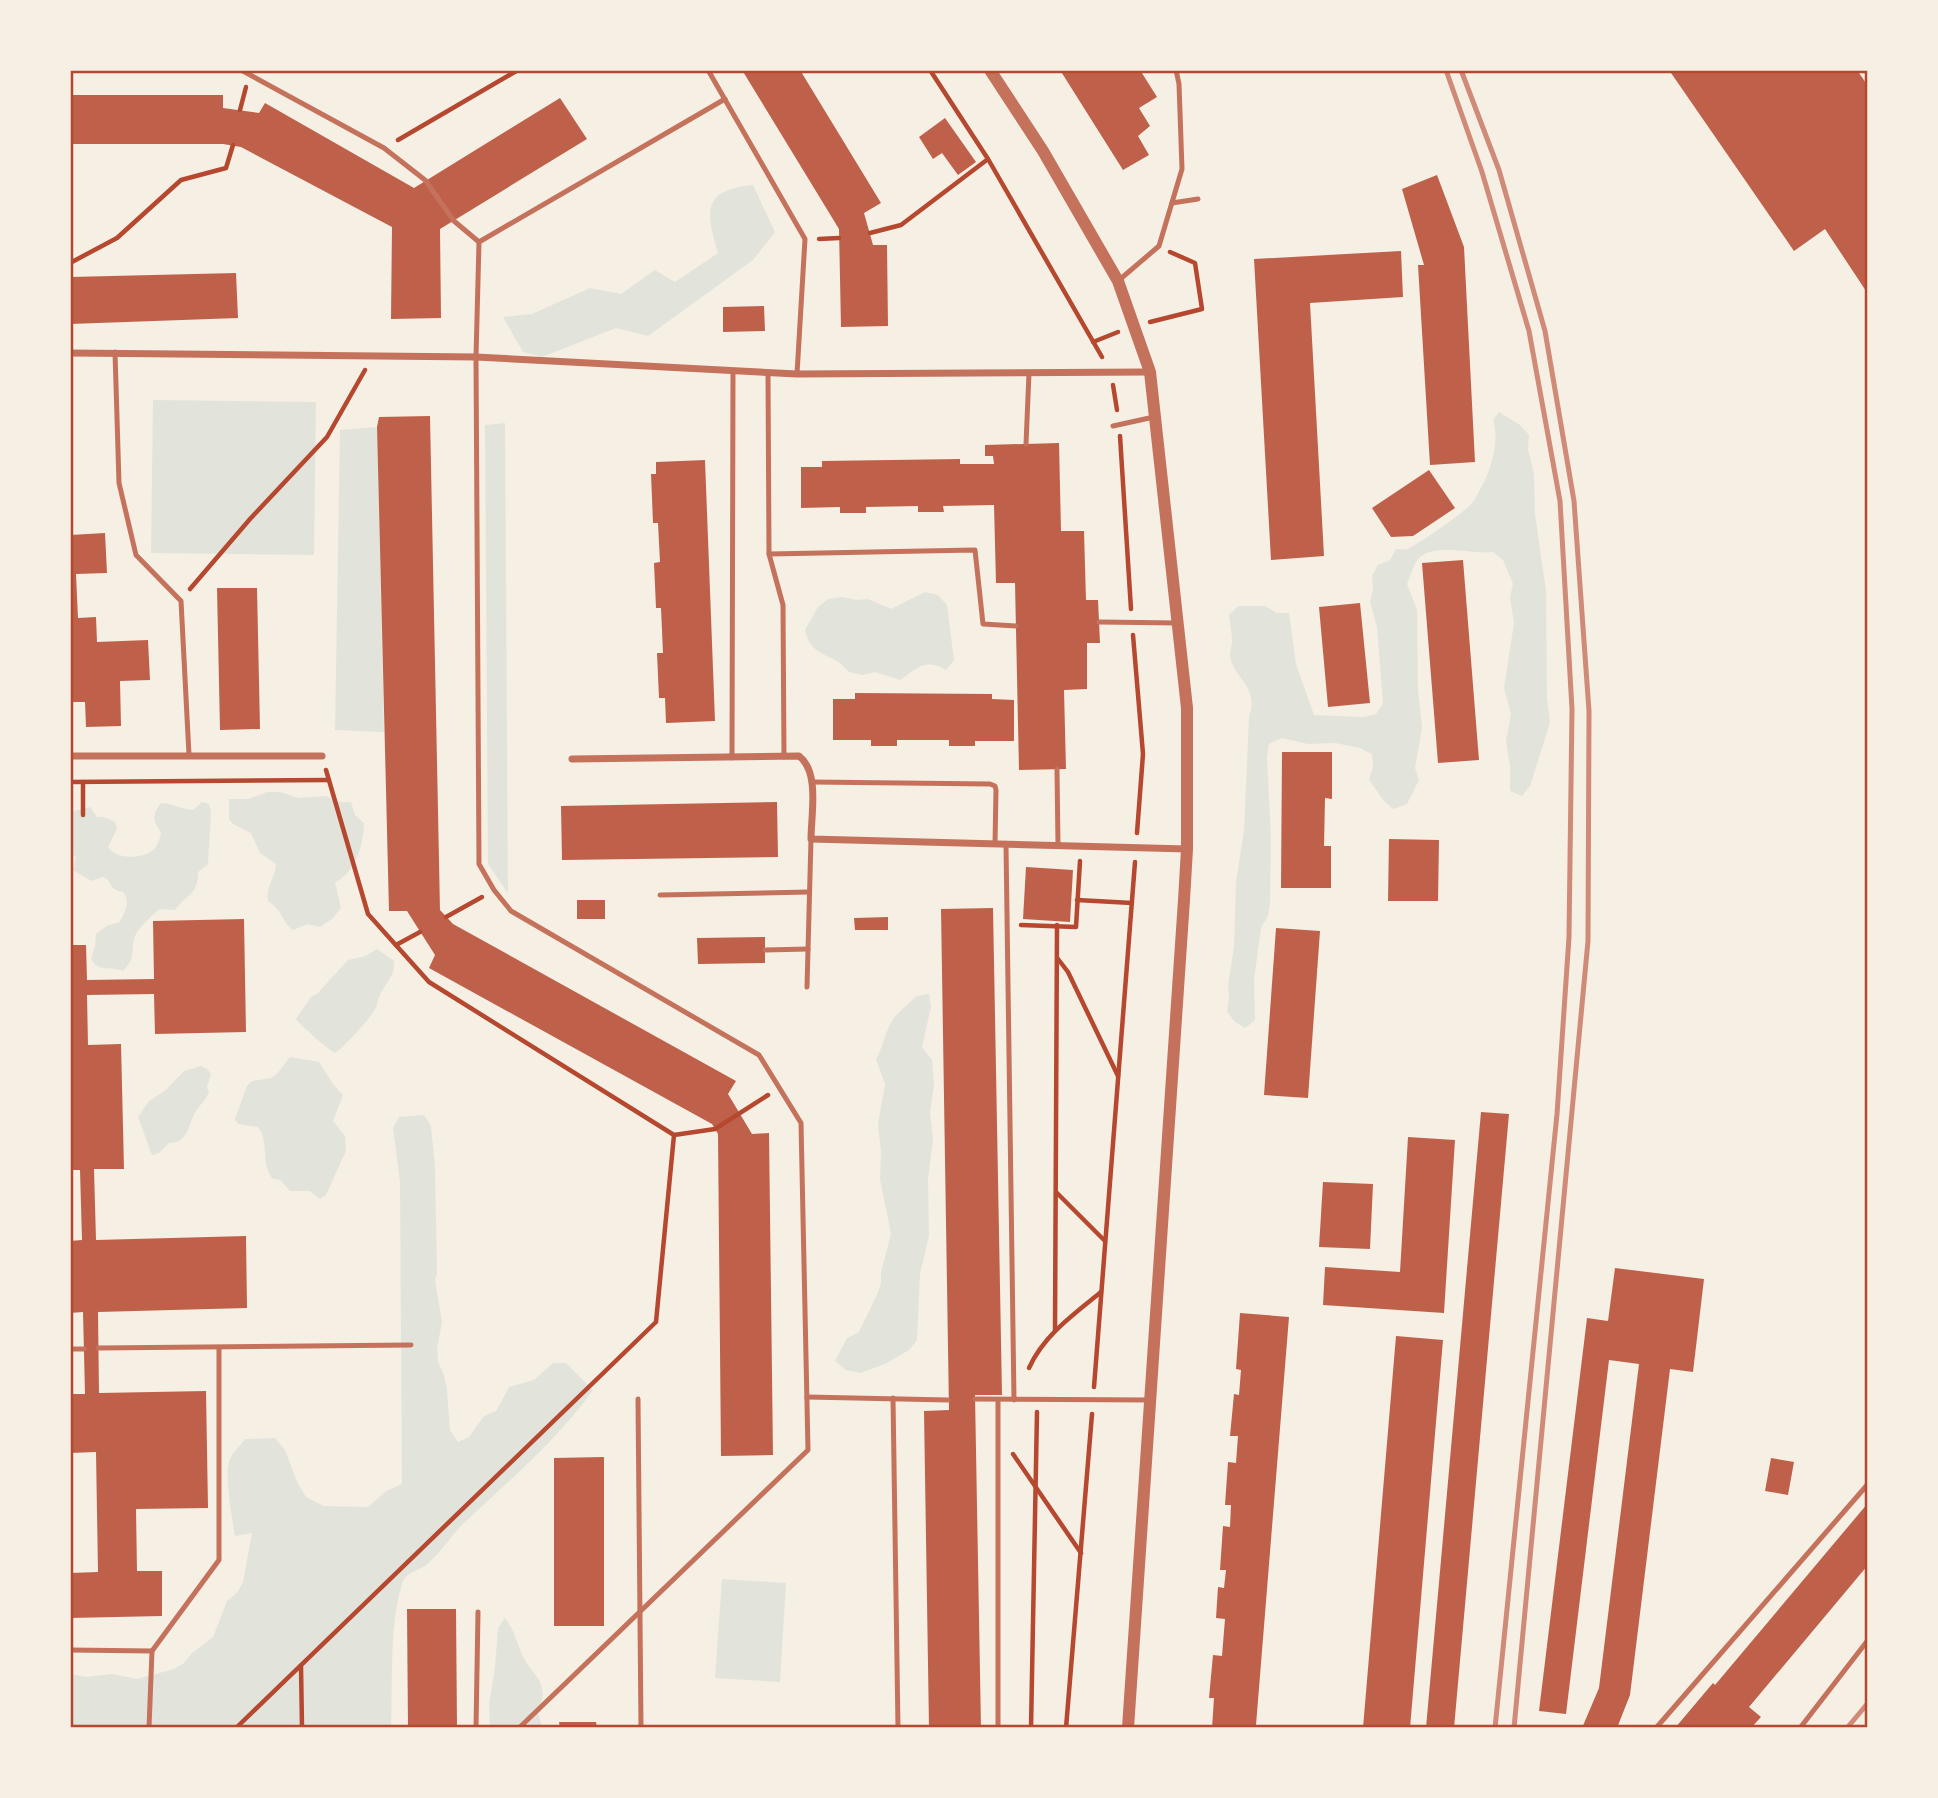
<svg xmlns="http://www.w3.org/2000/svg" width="1938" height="1798" viewBox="0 0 1938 1798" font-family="'DejaVu Sans',sans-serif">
	<rect width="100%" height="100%" fill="#f6efe4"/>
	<!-- green -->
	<g fill="#e2e4dc">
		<path d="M753 185 775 232 753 260 648 336 616 328 542 357 523 352 503 317 532 314 590 288 621 294 655 270 675 282 718 253C706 212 701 190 753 185Z"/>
		<path d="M153 400 316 402 314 555 151 553Z"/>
		<path d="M1499 412 1520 425 1529 435 1528 449 1534 474 1535 514 1546 591 1547 698 1550 723 1530 786 1522 796 1510 791V766L1506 741 1511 714 1504 688 1514 623 1510 597 1513 584 1503 560 1493 552C1473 555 1433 542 1418 559 1413 566 1410 577 1407 584L1417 610 1418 689 1422 728 1415 768 1419 780 1407 804 1393 809 1383 800 1369 779 1373 767 1372 754 1360 748 1335 743 1308 744 1282 738 1269 744 1267 757 1271 837 1270 902 1268 916 1261 928 1254 980 1255 1020 1245 1028 1234 1021 1227 1011 1229 998 1228 985 1234 947 1236 883 1244 830 1249 717C1260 686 1233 679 1230 655 1230 651 1231 647 1232 643 1232 634 1230 624 1229 615L1238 606H1265L1277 613H1289L1296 664 1314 715 1364 717 1376 714 1383 704 1377 627 1370 602 1373 589 1372 576 1378 565 1390 560 1396 549C1400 549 1404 550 1407 549 1416 546 1468 510 1473 502 1488 478 1501 447 1493 420Z"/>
		<path d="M505 423 508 893 488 864 485 425Z"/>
		<path d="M377 427 384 732 335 730 340 430Z"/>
		<path d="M925 592 938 595 947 605 954 660 946 670C926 658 917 668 900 680L875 672 863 675 849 672C833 651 812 660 805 630L818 607 828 599 843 597 856 600 868 599 891 609Z"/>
		<path d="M267 792H280L299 798 326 796 338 802H351L355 815 364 823C364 843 355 874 335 882L341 908 332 919 320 927 308 924 293 930C282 922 283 911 268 901 265 888 276 877 276 864L260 853 251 833 233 824 229 819V799H248Z"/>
		<path d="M202 802 209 804 211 811 208 864 198 872C198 896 187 893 175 910L160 909C154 913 139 928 136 934 129 948 138 956 123 971 110 965 98 974 91 958L95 947 96 934 107 926 120 922C125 911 131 902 123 892 115 891 112 888 108 880L103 877 91 881 73 870 76 857 70 852V812L90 807 97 817H104L115 822 117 829 108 847C116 859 139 859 150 852 157 849 160 839 161 832 152 820 152 814 161 803 172 803 180 809 193 810Z"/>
		<path d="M377 949 394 961C396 976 384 984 379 997 377 1000 378 1004 376 1007 373 1016 343 1048 335 1053 330 1051 298 1023 296 1019L311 997 317 994 348 960 366 956Z"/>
		<path d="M929 994 931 1007 922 1047 932 1060 934 1086 930 1112 933 1139 928 1179 929 1236 920 1274 917 1340 909 1350 885 1364 860 1373 846 1370 835 1361 847 1338 859 1332 876 1297 881 1284V1272L891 1234 880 1179 881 1153 878 1124 885 1084 876 1059C883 1047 885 1033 892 1021 898 1011 908 1006 916 996Z"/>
		<path d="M290 1057 319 1062 333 1084 343 1095 333 1121 345 1136 346 1151 326 1195 320 1199 310 1191H290L280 1180 273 1179C260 1165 270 1142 258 1127L238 1124 235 1119 247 1086 252 1081 271 1078 277 1074Z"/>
		<path d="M201 1066 207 1069 211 1074 207 1087 209 1093C205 1100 200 1105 196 1111 188 1124 189 1143 169 1143L159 1153 152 1155 138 1117 149 1101 166 1090 184 1071Z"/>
		<path d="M424 1115 431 1126 435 1166 437 1274 435 1280 442 1322 437 1348 438 1362 444 1375 447 1390 450 1430 458 1442 469 1437 484 1416 496 1411 509 1387 534 1380 553 1363H566L593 1390C554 1444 509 1480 462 1525 450 1537 440 1554 426 1565 417 1572 406 1571 402 1584 389 1625 393 1684 391 1728H70V1674L86 1677 112 1674 137 1679 174 1669 184 1663 192 1653 213 1637 227 1601 237 1593 243 1582 252 1533 235 1536C232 1519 225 1478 229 1462 231 1454 240 1446 245 1439L275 1438 285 1450 297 1482 306 1497 324 1506 368 1507 386 1491 402 1484 400 1182 393 1128 399 1117Z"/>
		<path d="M722 1579 786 1583 780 1682 715 1678Z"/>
		<path d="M505 1618C516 1631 517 1647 526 1662 531 1671 538 1675 541 1685 546 1700 539 1702 538 1712 538 1717 542 1723 542 1728H490L489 1705 495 1667 498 1628Z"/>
	</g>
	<!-- building -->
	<g fill="#bf614a">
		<path d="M742 70H800L881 203 864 213 873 245H887L888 326 841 327 839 229Z"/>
		<path d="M1060 70H1140L1157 97 1139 108 1150 126 1138 136 1149 155 1123 170Z"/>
		<path d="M1669 70H1857L1868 86V294L1825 229 1794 251Z"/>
		<path d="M70 95H223V108L259 113 265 103 414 188 560 98 587 139 440 229 441 318 391 319 392 227 241 147 223 144H70Z"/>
		<path d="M945 118 976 162 958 175 942 153 933 159 919 137Z"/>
		<path d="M1437 175 1464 247 1475 462 1430 465 1418 265H1424L1402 189Z"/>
		<path d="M1401 251 1403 297 1310 303 1324 556 1271 560 1254 259Z"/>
		<path d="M236 273 238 318 70 324V277Z"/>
		<path d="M764 306 765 331 723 332V307Z"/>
		<path d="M430 416 440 910 453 924 736 1081 728 1094 752 1134 769 1133 773 1455 721 1456 718 1134 712 1124 429 968 435 955 407 911H389L377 427 379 417Z"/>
		<path d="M1059 443 1061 531H1084L1086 600H1098L1100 643H1087V689L1064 690 1066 769 1019 770 1015 583H996L994 505 943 506 944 512H918V506L866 507V513H840V507L801 508V467H822V461L960 459V464H994L993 456H985V445Z"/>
		<path d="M705 460 715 721 666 723 665 698H659L657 653H663L661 608H656L654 563 660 562 658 523H653L651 474H656V462Z"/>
		<path d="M1429 470 1455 508 1413 536 1391 537 1372 508Z"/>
		<path d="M105 533 107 573 76 574 78 618 96 617 97 642 148 640 150 680 120 681 121 726 86 727 85 702H70V535Z"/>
		<path d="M1463 560 1479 760 1438 763 1422 563Z"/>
		<path d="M217 588H257L260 729 220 730Z"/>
		<path d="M1360 603 1370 703 1328 707 1319 607Z"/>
		<path d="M855 693 992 694V699L1014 700V741H975V746H949V740H897V746H871V740H833V699H855Z"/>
		<path d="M1282 752H1332V799L1325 798 1324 846H1331V888H1281Z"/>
		<path d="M777 802 778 857 562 860 561 806Z"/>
		<path d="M1389 839 1439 840 1438 901H1388Z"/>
		<path d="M1026 867 1073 870 1070 922 1023 919Z"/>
		<rect x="577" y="900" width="28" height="19"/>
		<path d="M993 908 1002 1395H975L981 1728H929L924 1411 949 1410 941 909Z"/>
		<path d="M888 917V930H855L854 918Z"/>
		<path d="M244 919 246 1032 155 1034 154 994 87 995 88 1045 121 1044 124 1169H94L96 1240 246 1236 247 1308 98 1312 99 1393 206 1391 208 1508 136 1509 137 1571H162V1616L70 1618V1573L98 1572 96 1452 70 1453V1394H85L83 1312 70 1313V1241L82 1240 80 1170H70V945H86L87 980 154 979 153 921Z"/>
		<path d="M1276 928 1320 931 1308 1098 1264 1095Z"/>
		<path d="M765 937V963L698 964 697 938Z"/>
		<path d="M1481 1112 1509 1114 1454 1728H1426Z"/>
		<path d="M1408 1137 1455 1140 1444 1313 1323 1305 1325 1267 1400 1272Z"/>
		<path d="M1323 1182 1373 1184 1370 1249 1319 1247Z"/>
		<path d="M1615 1268 1704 1279 1693 1372 1670 1369 1630 1695 1617 1728H1582L1599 1688 1639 1364 1609 1360 1566 1714 1539 1711 1587 1318 1608 1321Z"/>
		<path d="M1240 1313 1289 1317 1256 1725H1262V1728H1212L1214 1698H1209L1213 1655 1222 1656 1225 1619 1216 1618 1218 1587 1224 1588 1226 1570H1220L1223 1526 1230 1527 1231 1505H1225L1228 1462 1236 1463 1238 1436H1230L1234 1394 1239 1395 1241 1370 1236 1369Z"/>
		<path d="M1396 1336 1443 1340 1410 1728H1363Z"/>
		<path d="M604 1457V1626H554V1458Z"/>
		<path d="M1771 1458 1794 1462 1788 1495 1765 1491Z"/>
		<path d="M1868 1503V1565L1749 1707 1761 1717 1751 1728H1675L1713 1683 1715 1685Z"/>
		<path d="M407 1609H456L457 1728H408Z"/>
		<path d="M559 1722H596L597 1728H560Z"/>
	</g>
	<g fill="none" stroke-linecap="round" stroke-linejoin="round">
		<!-- path -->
		<g stroke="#b5482f" stroke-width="4.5">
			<path d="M930 70 988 159 1102 357"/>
			<path d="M240 110 246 87"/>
			<path d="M398 140 518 70"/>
			<path d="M870 233 901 225 988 159"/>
			<path d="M819 239 839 238"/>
			<path d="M70 263 117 238 181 180 226 168 233 145"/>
			<path d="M1150 322 1202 309 1195 263 1170 252"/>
			<path d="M1093 342 1118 332"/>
			<path d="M1113 385 1117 410"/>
			<path d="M1120 436 1131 609"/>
			<path d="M190 589 250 519 327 437 365 370"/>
			<path d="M1133 635 1143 754 1137 833"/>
			<path d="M70 782 329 780"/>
			<path d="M83 782V815"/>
			<path d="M1077 900 1132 903"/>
			<path d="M446 917 482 897"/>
			<path d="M1021 925 1076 927 1080 861"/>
			<path d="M396 945 420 932"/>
			<path d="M1058 959 1068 972 1118 1076"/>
			<path d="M674 1135 715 1129 768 1095"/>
			<path d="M1057 1193 1105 1241"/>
			<path d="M1055 1330 1057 925"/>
			<path d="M1029 1368C1044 1335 1074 1314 1101 1292"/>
			<path d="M1094 1387 1135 862"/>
			<path d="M1013 1454 1081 1553"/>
			<path d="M301 1666 302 1728"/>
			<path d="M236 1728 656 1322 674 1135 429 982 368 914 326 770"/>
			<path d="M1031 1728 1037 1412"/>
			<path d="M1066 1728 1092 1414"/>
		</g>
		<!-- service -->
		<g stroke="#c5725c" stroke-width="5">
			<path d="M241 70 384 148 425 180 454 221 479 242"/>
			<path d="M708 70 805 239 797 374"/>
			<path d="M1172 203 1198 199"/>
			<path d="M1118 281 1159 246 1182 169 1179 84 1176 70"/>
			<path d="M115 352 119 483 136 555 181 601 189 755"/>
			<path d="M768 372 769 554 783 605 784 757"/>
			<path d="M1113 426 1154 417"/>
			<path d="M1026 444 1029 373"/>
			<path d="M769 554 975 550 983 624 1016 626"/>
			<path d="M1099 622 1178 623"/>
			<path d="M732 758 733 371"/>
			<path d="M1057 769 1058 846"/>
			<path d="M812 782 990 784 995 786 996 790 995 844"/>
			<path d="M1006 845 1014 1400"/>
			<path d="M660 895 809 892"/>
			<path d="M765 950 808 949"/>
			<path d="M807 987 811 839"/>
			<path d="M98 1348 411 1345"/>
			<path d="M70 1349H84"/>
			<path d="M807 1397 948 1400"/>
			<path d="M893 1398 898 1728"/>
			<path d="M638 1399 641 1728"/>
			<path d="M975 1399 1150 1400"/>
			<path d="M70 1650 152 1651 149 1728"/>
			<path d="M152 1651 219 1560V1348"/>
			<path d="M476 1728 478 1612"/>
			<path d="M519 1728 808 1450 801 1123 759 1055 511 911 494 890 479 864 476 357 479 242 725 99"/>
			<path d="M998 1728V1401"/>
			<path d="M1656 1728 1868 1484"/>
			<path d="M1800 1728 1868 1640"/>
		</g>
		<!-- minor -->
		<g stroke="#c5725c" stroke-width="7">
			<path d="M70 353 476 357 797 374 1150 372"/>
			<path d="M70 756H322"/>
			<path d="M572 759 799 756C820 772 811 815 811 839L1187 849"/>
		</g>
		<!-- tertiary -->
		<path stroke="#c5725c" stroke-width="12" d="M990 70 1043 151 1118 281 1150 372 1187 708V849L1184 900 1128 1728"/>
		<!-- rail -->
		<g stroke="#cf8b77" stroke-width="5">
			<path d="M1446 70 1482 172 1529 331 1560 501 1572 709 1569 937 1557 1114 1495 1728"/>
			<path d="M1461 70 1499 170 1545 331 1574 501 1589 711 1588 941 1514 1728"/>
			<path d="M1847 1728 1868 1703"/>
		</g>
	</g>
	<!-- border -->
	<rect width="1938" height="1798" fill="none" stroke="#f6efe4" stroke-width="144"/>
	<rect x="72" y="72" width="1794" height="1654" fill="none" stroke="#b5482f" stroke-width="2.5"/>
</svg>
